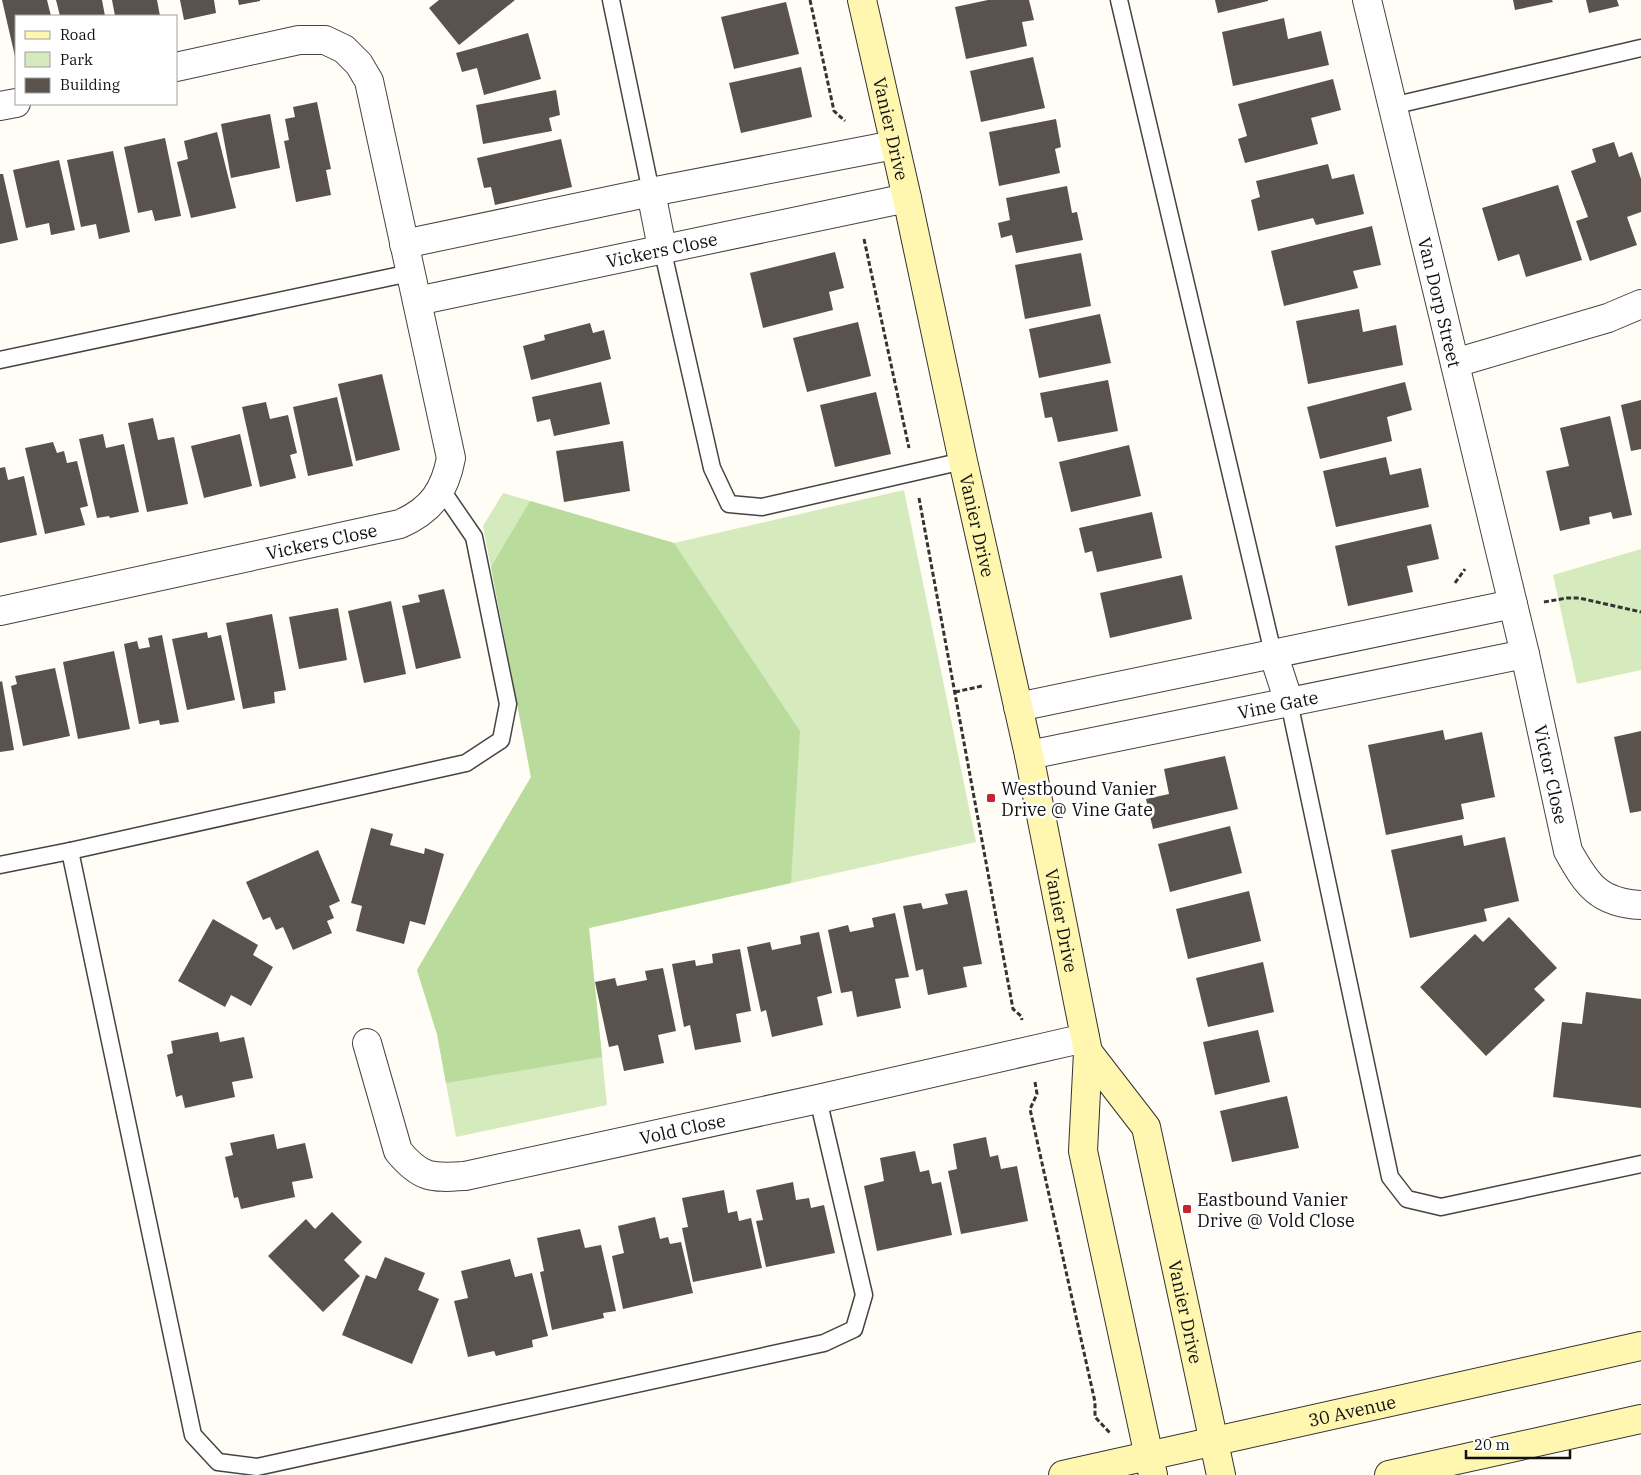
<svg xmlns="http://www.w3.org/2000/svg" width="1641" height="1475" viewBox="0 0 1641 1475" font-family="'IBM Plex Serif',serif">
	<rect width="100%" height="100%" fill="#fffdf5"/>
	<!-- green -->
	<g fill="#d5ebbd">
		<path d="M904 490 976 842 589 928 607 1105 456 1137 437 1034 417 970 531 777 483 526 503 493 674 543Z"/>
		<path d="M1641 549V670L1577 684 1553 575Z"/>
	</g>
	<!-- forest -->
	<path fill="#b9dc9c" d="M530 501 674 543 800 731 791 883 589 928 602 1057 446 1083 437 1034 417 970 531 777 491 567Z"/>
	<!-- building -->
	<g fill="#5a524d">
		<path d="M2 0H47L51 16H16V61Z"/>
		<path d="M56 0H102L105 16H60Z"/>
		<path d="M112 0H157L160 16H115Z"/>
		<path d="M180 0H214L216 13 184 20Z"/>
		<path d="M238 0H260V1L239 5Z"/>
		<path d="M439 0H515L459 45 429 8Z"/>
		<path d="M988 0H1029L1034 20 1022 22 1027 46 966 59 955 7Z"/>
		<path d="M1215 0H1268V1L1218 13Z"/>
		<path d="M1513 0H1552L1553 2 1515 10Z"/>
		<path d="M1586 0H1617L1619 6 1589 13Z"/>
		<path d="M786 2 799 54 734 69 721 17Z"/>
		<path d="M1284 18 1288 39 1321 31 1329 65 1233 86 1222 32Z"/>
		<path d="M528 33 541 79 484 95 477 68 462 72 456 53Z"/>
		<path d="M1033 57 1045 108 981 122 970 71Z"/>
		<path d="M801 67 812 117 741 133 729 83Z"/>
		<path d="M1333 79 1341 110 1311 118 1318 144 1245 163 1238 139 1247 136 1238 104Z"/>
		<path d="M556 90 560 115 549 118 552 131 483 144 476 105Z"/>
		<path d="M317 102 331 169 326 170 331 195 296 202 284 141 289 140 285 119 295 117 293 107Z"/>
		<path d="M270 114 280 168 231 178 221 124Z"/>
		<path d="M1056 119 1061 147 1055 149 1060 173 999 186 989 132Z"/>
		<path d="M217 132 236 208 191 218 177 162 188 159 184 141Z"/>
		<path d="M165 138 181 216 155 221 152 210 138 213 124 147Z"/>
		<path d="M561 139 572 187 495 205 491 187 484 188 477 158Z"/>
		<path d="M1614 142 1619 157 1632 152 1641 179V212L1627 217 1637 245 1590 261 1576 221 1588 217 1571 171 1596 162 1592 149Z"/>
		<path d="M113 151 130 232 99 239 96 224 81 227 67 160Z"/>
		<path d="M59 160 75 230 51 235 49 223 26 228 13 170Z"/>
		<path d="M1328 164 1332 179 1354 174 1364 214 1316 225 1313 218 1258 231 1251 200 1260 197 1256 181Z"/>
		<path d="M0 174H3L18 240 0 244Z"/>
		<path d="M1558 185 1582 260 1526 277 1519 254 1498 261 1482 208Z"/>
		<path d="M1067 186 1072 213 1077 212 1083 240 1016 253 1012 235 1001 238 998 223 1010 220 1006 198Z"/>
		<path d="M1372 226 1381 265 1353 271 1358 288 1284 306 1271 251Z"/>
		<path d="M835 252 844 288 829 292 833 310 763 328 750 273Z"/>
		<path d="M1081 253 1091 306 1025 319 1015 265Z"/>
		<path d="M1359 309 1363 332 1396 325 1403 365 1308 384 1296 321Z"/>
		<path d="M1100 314 1111 363 1039 378 1029 329Z"/>
		<path d="M858 322 871 376 807 392 793 338Z"/>
		<path d="M590 323 593 333 604 330 611 359 531 380 523 346 545 340 544 335Z"/>
		<path d="M382 374 400 450 356 461 338 384Z"/>
		<path d="M1108 380 1118 431 1058 442 1052 417 1045 418 1040 393Z"/>
		<path d="M601 382 610 424 554 436 550 419 537 422 532 397Z"/>
		<path d="M1405 382 1412 410 1387 417 1392 441 1320 459 1307 407Z"/>
		<path d="M876 392 891 454 835 467 820 405Z"/>
		<path d="M337 397 353 466 308 476 293 407Z"/>
		<path d="M1641 400V449L1631 451 1621 405Z"/>
		<path d="M266 402 270 419 288 415 297 453 290 455 296 478 260 487 242 407Z"/>
		<path d="M1610 416 1632 515 1613 519 1611 512 1589 517 1590 524 1560 531 1546 471 1569 466 1560 428Z"/>
		<path d="M153 418 158 440 174 437 188 504 147 512 128 423Z"/>
		<path d="M103 434 106 448 124 444 139 512 110 518 109 516 97 518 79 439Z"/>
		<path d="M240 434 252 486 204 498 191 446Z"/>
		<path d="M623 441 630 491 564 502 556 451Z"/>
		<path d="M53 442 57 453 64 451 67 463 77 461 88 506 80 508 85 525 45 534 25 448Z"/>
		<path d="M1129 445 1141 496 1071 512 1059 462Z"/>
		<path d="M1386 457 1390 475 1421 468 1429 507 1336 527 1323 471Z"/>
		<path d="M5 467 8 480 24 476 37 535 0 543V468Z"/>
		<path d="M1152 512 1162 558 1097 572 1092 551 1085 553 1079 528Z"/>
		<path d="M1431 524 1439 559 1407 566 1413 592 1348 606 1335 546Z"/>
		<path d="M1182 575 1192 619 1110 638 1100 593Z"/>
		<path d="M444 589 461 658 416 669 402 606 420 602 418 595Z"/>
		<path d="M391 601 406 674 364 683 348 611Z"/>
		<path d="M338 608 347 660 299 669 289 617Z"/>
		<path d="M272 614 286 690 274 692 275 703 243 709 226 623Z"/>
		<path d="M207 632 208 638 221 635 235 700 187 710 172 639Z"/>
		<path d="M162 635 179 722 160 725 159 720 139 724 124 644 137 641 139 649 150 647 148 638Z"/>
		<path d="M114 651 130 729 78 739 63 662Z"/>
		<path d="M55 668 70 736 23 746 11 686 17 684 15 676Z"/>
		<path d="M2 681 14 750 0 752V682Z"/>
		<path d="M1443 730 1445 740 1482 732 1495 797 1461 804 1464 819 1386 835 1368 745Z"/>
		<path d="M1641 731V811L1630 813 1614 737Z"/>
		<path d="M1225 756 1238 809 1153 829 1146 799 1169 794 1164 769Z"/>
		<path d="M1230 826 1242 873 1170 892 1158 844Z"/>
		<path d="M371 828 393 834 390 845 424 854 425 848 444 854 425 925 410 921 404 944 356 931 362 906 351 903Z"/>
		<path d="M1462 835 1464 846 1505 837 1519 901 1484 909 1487 921 1410 938 1391 850Z"/>
		<path d="M318 850 340 901 329 906 334 918 327 921 332 933 293 950 283 927 276 930 270 917 263 920 246 882Z"/>
		<path d="M967 890 982 964 963 967 967 987 928 995 923 969 916 971 903 906 921 903 923 909 948 904 945 894Z"/>
		<path d="M1249 891 1261 941 1188 959 1176 909Z"/>
		<path d="M895 913 909 977 895 979 901 1008 857 1017 852 991 841 993 828 930 848 925 850 932 874 927 872 918Z"/>
		<path d="M1509 917 1557 968 1534 989 1545 1000 1486 1056 1420 987 1475 934 1483 942Z"/>
		<path d="M213 919 258 945 253 955 273 967 251 1006 231 995 225 1007 178 981Z"/>
		<path d="M819 932 832 993 817 997 823 1025 772 1037 766 1010 761 1012 747 947 770 942 772 950 801 944 800 936Z"/>
		<path d="M740 949 751 1011 736 1014 741 1042 695 1050 690 1025 684 1027 672 964 695 960 696 966 713 963 712 954Z"/>
		<path d="M1263 962 1274 1012 1208 1027 1196 978Z"/>
		<path d="M663 968 676 1031 658 1035 664 1063 624 1071 618 1045 609 1047 595 982 615 978 617 986 647 980 645 971Z"/>
		<path d="M1586 992 1641 999V1108L1553 1097 1562 1022 1582 1024Z"/>
		<path d="M1258 1030 1270 1082 1215 1095 1203 1042Z"/>
		<path d="M218 1032 220 1042 244 1037 253 1078 232 1082 235 1097 185 1108 182 1095 176 1097 167 1055 173 1053 171 1041Z"/>
		<path d="M1287 1096 1299 1148 1232 1162 1220 1111Z"/>
		<path d="M274 1134 277 1149 305 1143 313 1178 292 1182 295 1197 241 1209 238 1197 234 1198 225 1157 233 1155 230 1143Z"/>
		<path d="M986 1137 990 1157 998 1155 1001 1169 1017 1166 1028 1221 961 1234 948 1171 957 1169 953 1144Z"/>
		<path d="M915 1151 920 1172 929 1170 932 1184 941 1182 952 1235 877 1251 864 1186 884 1181 880 1158Z"/>
		<path d="M793 1182 796 1200 809 1198 811 1208 824 1205 835 1253 766 1267 756 1221 763 1220 756 1190Z"/>
		<path d="M724 1190 728 1213 737 1211 739 1221 751 1218 762 1268 693 1282 682 1228 688 1227 682 1198Z"/>
		<path d="M332 1212 362 1242 344 1260 360 1276 323 1312 268 1256 306 1219 315 1229Z"/>
		<path d="M655 1217 660 1239 668 1237 670 1244 681 1242 693 1293 623 1309 612 1256 624 1253 618 1226Z"/>
		<path d="M580 1229 585 1248 601 1245 616 1311 603 1313 604 1318 552 1330 540 1272 544 1271 537 1238Z"/>
		<path d="M385 1257 425 1273 418 1290 439 1299 412 1364 342 1335 366 1275 376 1279Z"/>
		<path d="M510 1259 515 1277 532 1273 548 1336 532 1340 533 1347 496 1356 494 1351 468 1357 454 1301 468 1298 461 1271Z"/>
	</g>
	<g fill="none" stroke-linecap="round" stroke-linejoin="round">
		<!-- lane casing -->
		<g stroke="#444" stroke-width="19">
			<g id="lane">
				<path d="M611 0 651 192"/>
				<path d="M1119 0 1273 653"/>
				<path d="M1392 106 1641 48"/>
				<path d="M662 248 712 468 729 504 762 507 963 461"/>
				<path d="M0 360 410 273"/>
				<path d="M1289 702 1390 1177 1407 1199 1441 1207 1641 1164"/>
				<path d="M70 851 193 1435 218 1462 257 1467 824 1343 854 1329 864 1295 818 1099"/>
				<path d="M0 865 70 851 466 763 501 740 508 704 474 537 441 489"/>
			</g>
		</g>
		<!-- street casing -->
		<g stroke="#444" stroke-width="30">
			<g id="street">
				<path id="s1" d="M1367 0 1525 654 1568 851C1587 885 1599 903 1641 905"/>
				<path d="M0 106 16 103"/>
				<path d="M651 192 662 248"/>
				<path d="M404 244 651 192 894 145"/>
				<path id="s2" d="M417 301 907 198"/>
				<path d="M1455 363 1608 318 1641 304"/>
				<path id="s3" d="M0 611 400 524C432 510 445 490 451 458L369 81 359 64 344 49 325 40H299L176 67"/>
				<path d="M1273 653 1289 702"/>
				<path d="M1018 707 1513 604"/>
				<path id="s4" d="M1029 755 1525 654"/>
				<path id="s5" d="M367 1043 398 1151C421 1179 432 1178 465 1176L818 1099 1085 1038"/>
			</g>
		</g>
		<!-- secondary casing -->
		<g stroke="#333" stroke-width="30">
			<g id="secondary">
				<path id="s6" d="M862 0 907 198 963 461 1029 755 1088 1052 1083 1151 1153 1475"/>
				<path id="s7" d="M1088 1052 1146 1127 1221 1475"/>
				<path id="s8" d="M1063 1475 1641 1346"/>
				<path d="M1389 1475 1641 1419"/>
			</g>
		</g>
		<!-- path -->
		<g stroke="#333" stroke-width="3" stroke-dasharray="5 2.5" stroke-linecap="butt">
			<path d="M810 0 834 111 845 121"/>
			<path d="M864 239 909 448"/>
			<path d="M919 498 1013 1009 1021 1016 1022 1020"/>
			<path d="M1455 583 1465 569"/>
			<path d="M1544 602 1567 598H1579L1641 612"/>
			<path d="M955 692 982 686"/>
			<path d="M1035 1082 1037 1094 1030 1109 1095 1402V1417L1110 1433"/>
		</g>
		<!-- lane -->
		<use href="#lane" stroke="#fff" stroke-width="16"/>
		<!-- street -->
		<use href="#street" stroke="#fff" stroke-width="28"/>
		<!-- secondary -->
		<use href="#secondary" stroke="#fff6b0" stroke-width="28"/>
	</g>
	<!-- markers -->
	<g fill="#c4262e" stroke="#fff" stroke-width="2">
		<rect x="986" y="793" width="10" height="10" rx="2.5"/>
		<rect x="1182" y="1204" width="10" height="10" rx="2.5"/>
	</g>
	<g text-anchor="middle" dominant-baseline="central" stroke-width="5" stroke-linejoin="round" paint-order="stroke">
		<!-- street labels -->
		<g font-size="18" fill="#111" stroke="#fff">
			<text stroke="none"><textPath href="#s6" startOffset="132">Vanier Drive</textPath></text>
			<text stroke="none"><textPath href="#s2" startOffset="250">Vickers Close</textPath></text>
			<text stroke="none"><textPath href="#s1" startOffset="311">Van Dorp Street</textPath></text>
			<text stroke="none"><textPath href="#s6" startOffset="538">Vanier Drive</textPath></text>
			<text stroke="none"><textPath href="#s3" startOffset="329">Vickers Close</textPath></text>
			<text stroke="none"><textPath href="#s4" startOffset="254">Vine Gate</textPath></text>
			<text stroke="none"><textPath href="#s1" startOffset="796">Victor Close</textPath></text>
			<text stroke="none"><textPath href="#s6" startOffset="942">Vanier Drive</textPath></text>
			<text stroke="none"><textPath href="#s5" startOffset="411">Vold Close</textPath></text>
			<text stroke="none"><textPath href="#s7" startOffset="284">Vanier Drive</textPath></text>
			<text stroke="none"><textPath href="#s8" startOffset="296">30 Avenue</textPath></text>
		</g>
		<!-- poi labels -->
		<g font-size="18" fill="#111" stroke="#fff" text-anchor="start">
			<text x="1001" y="788">Westbound Vanier<tspan x="1001" dy="21">Drive @ Vine Gate</tspan></text>
			<text x="1197" y="1199">Eastbound Vanier<tspan x="1197" dy="21">Drive @ Vold Close</tspan></text>
		</g>
	</g>
	<!-- legend -->
	<rect x="15" y="15" width="162" height="90" fill="#ffffff" stroke="#a0a0a0"/>
	<rect x="25" y="31" width="25" height="8" fill="#fff6b0" stroke="#a0a0a0"/>
	<text x="60" y="40" font-size="15" fill="#111111">Road</text>
	<rect x="25" y="52" width="25" height="15" fill="#d5ebbd" stroke="#a0a0a0"/>
	<text x="60" y="65" font-size="15" fill="#111111">Park</text>
	<rect x="25" y="78" width="25" height="15" fill="#5a524d" stroke="#a0a0a0"/>
	<text x="60" y="90" font-size="15" fill="#111111">Building</text>
	<!-- scale -->
	<path d="M1466 1450v8h104v-8" fill="none" stroke="#111111" stroke-width="2.5"/>
	<text x="1474" y="1450" font-size="15" fill="#111111" stroke="#ffffff" stroke-width="4" paint-order="stroke">20 m</text>
</svg>
